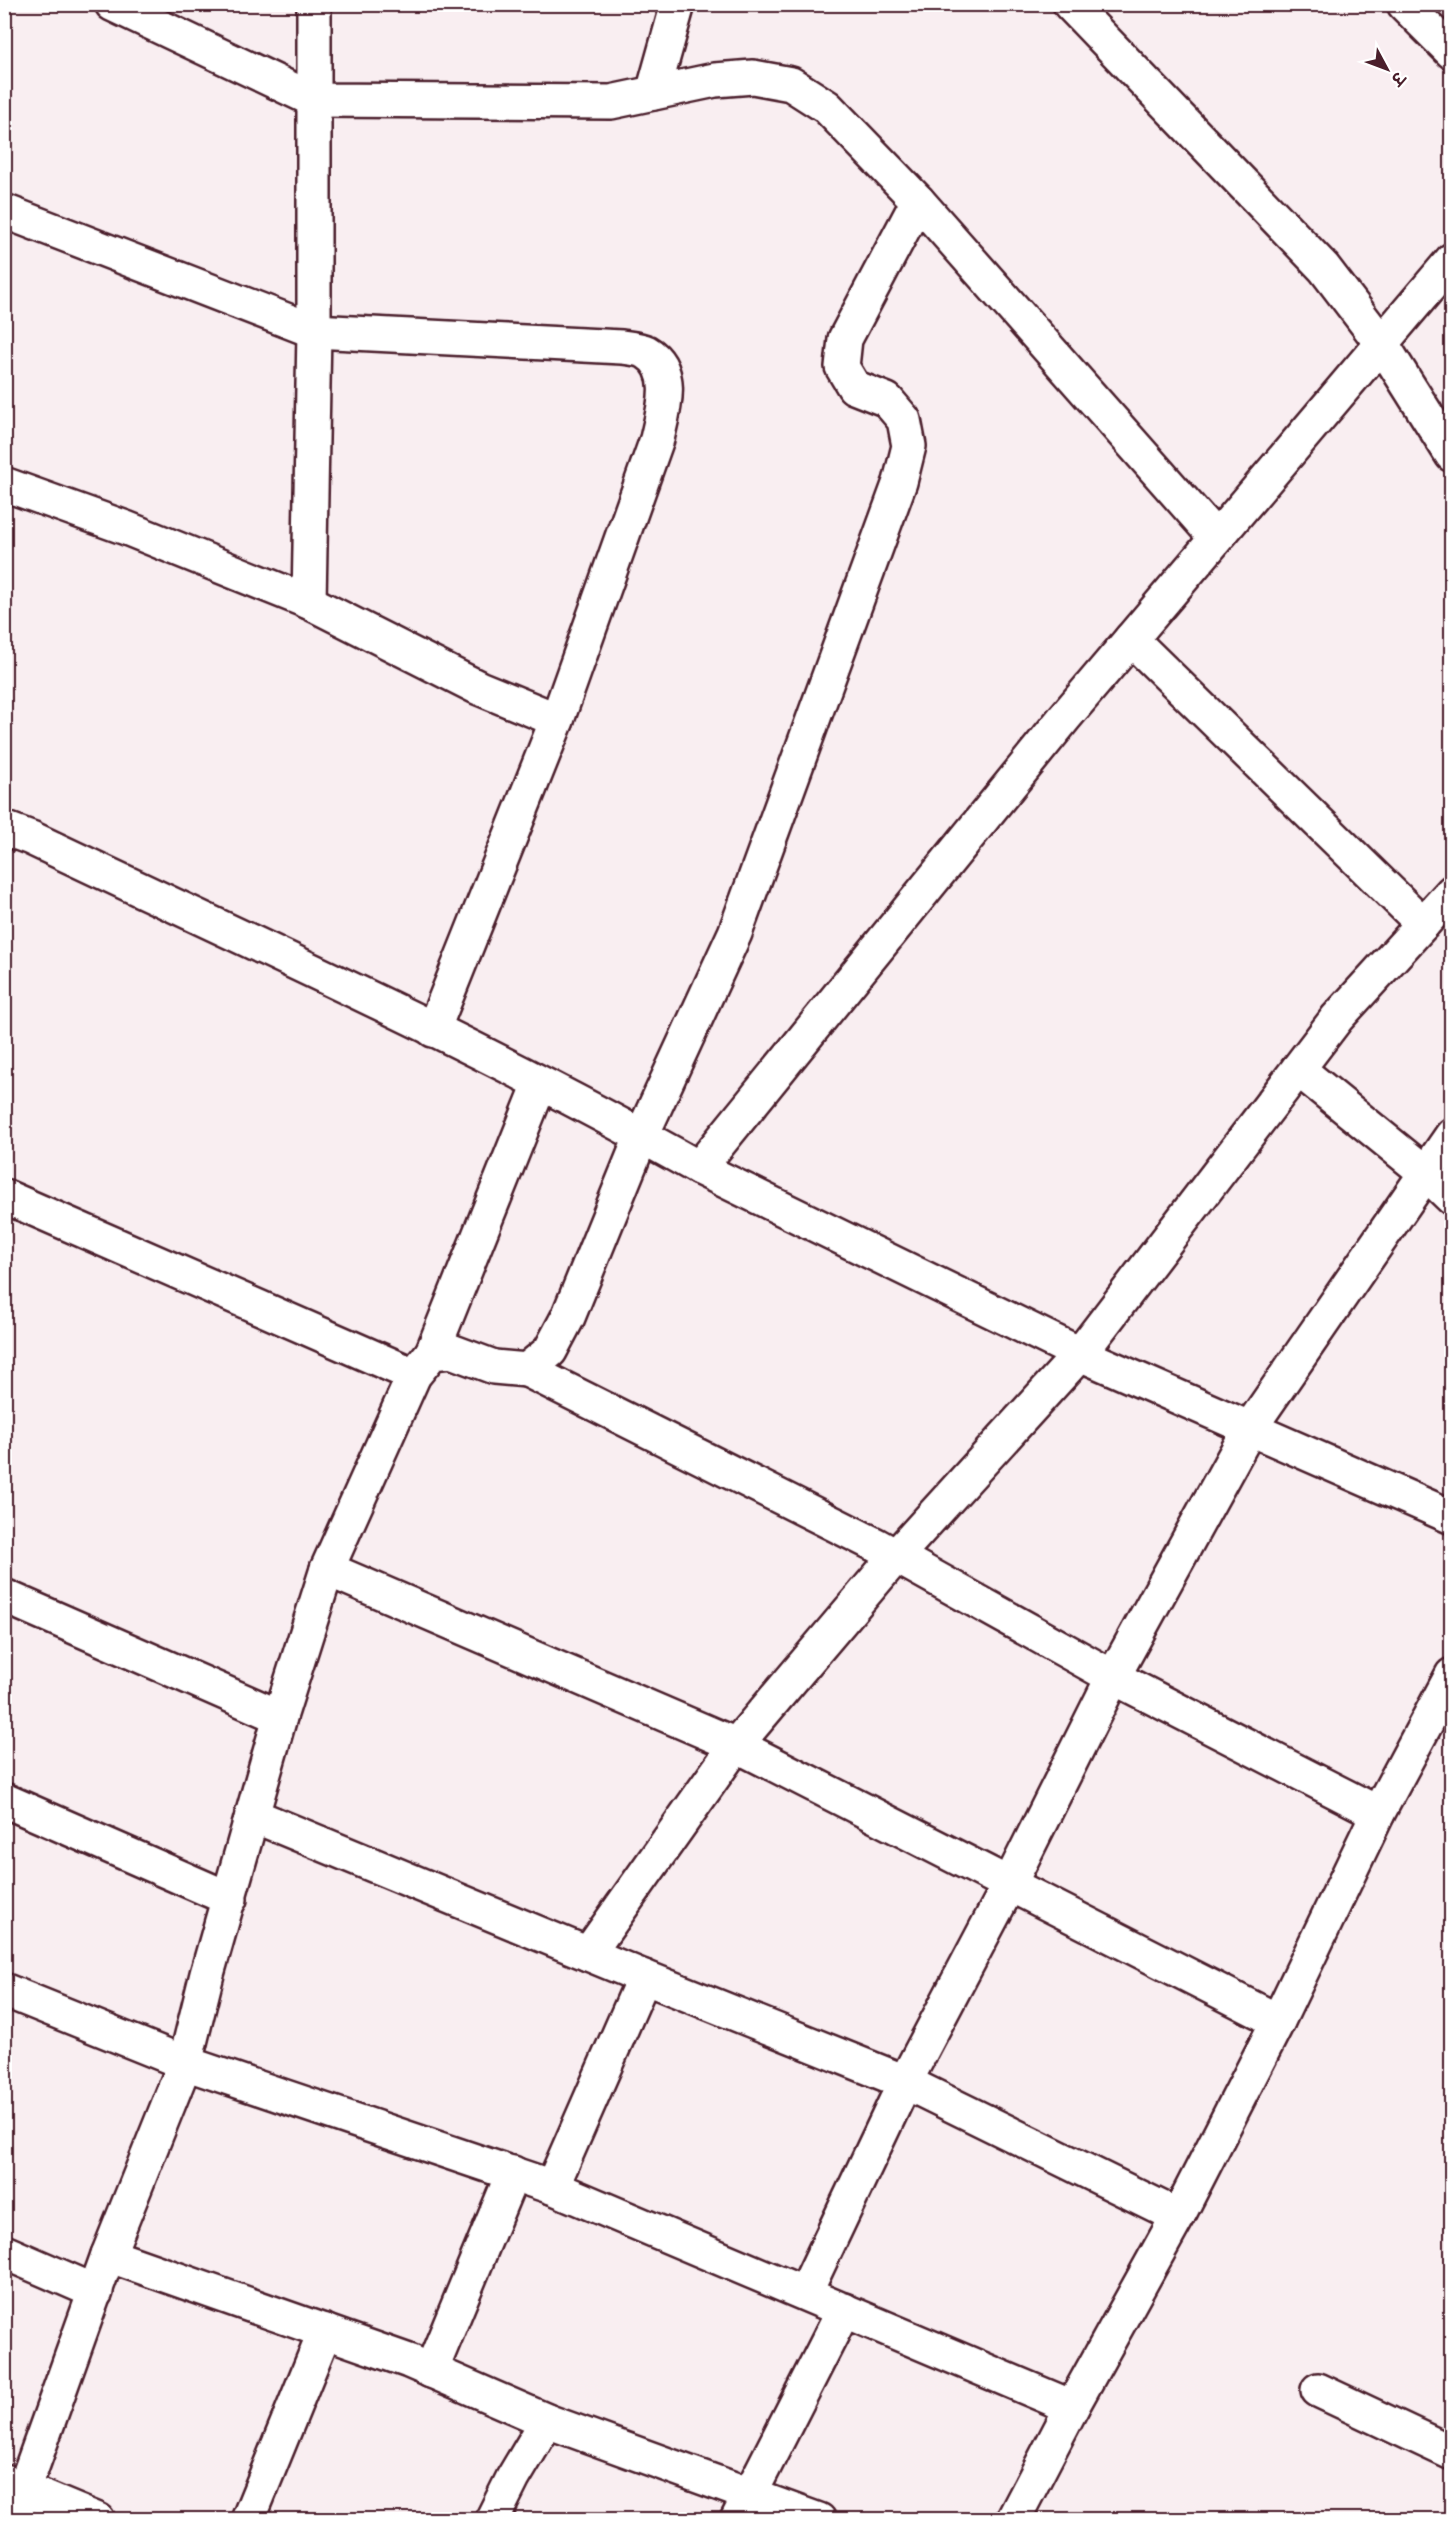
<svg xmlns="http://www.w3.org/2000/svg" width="1456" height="2524" viewBox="0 0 1456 2524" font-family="Pangolin,'Playpen Sans Deva',sans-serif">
	<rect width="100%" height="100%" fill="#f9eef1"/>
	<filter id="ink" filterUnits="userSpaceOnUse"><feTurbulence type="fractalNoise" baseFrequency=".0167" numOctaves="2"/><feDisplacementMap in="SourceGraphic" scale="12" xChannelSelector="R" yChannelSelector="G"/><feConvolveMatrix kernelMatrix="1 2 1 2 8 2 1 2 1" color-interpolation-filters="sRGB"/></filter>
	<g filter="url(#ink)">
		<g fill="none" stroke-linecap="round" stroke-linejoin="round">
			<!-- minor casing -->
			<g stroke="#4a1f2b" stroke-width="38">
				<g id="minor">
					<path d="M112 4 314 100 611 102 715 80 753 77 791 84 827 107 918 201 1216 538"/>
					<path d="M1070 4 1324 268 1382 344 1452 455"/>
					<path d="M1404 4 1452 52"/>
					<path d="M653 93 678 4"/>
					<path d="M4 211 314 331 622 347C629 348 640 349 646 352 677 370 663 412 657 439L557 720 433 1030"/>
					<path d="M4 484 126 528 309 602 479 688 557 720"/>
					<path d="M309 602 314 331V4"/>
					<path d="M1131 639 1423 924"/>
					<path d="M4 828 31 838C254 944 485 1047 699 1168L1080 1354 1452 1517"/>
					<path d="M1298 1069 1426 1173 1452 1198"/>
					<path d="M699 1168 1065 717 1452 260"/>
					<path d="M4 1196 414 1375"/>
					<path d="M432 1353 540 1084"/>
					<path d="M527 1370 876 1545 1113 1677 1378 1813"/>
					<path d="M327 1569 736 1745 1278 2021"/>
					<path d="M4 1596 280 1717"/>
					<path d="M4 1800 230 1899"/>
					<path d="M252 1815 644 1977 905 2082 1178 2216"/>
					<path d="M588 1954 736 1745 896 1556 1080 1354 1337 1018 1452 892"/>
					<path d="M4 1990 185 2063 552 2187 1072 2407"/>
					<path d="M552 2187 644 1977"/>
					<path d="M4 2252 96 2292"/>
					<path d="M108 2255 409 2361 547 2421 819 2520"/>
					<path d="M805 2293 905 2082 1010 1883 1113 1677 1250 1428 1452 1135"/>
					<path d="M431 2371 513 2173"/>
					<path d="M1318 2390 1452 2453"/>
					<path d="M4 2481 98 2520"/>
					<path d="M13 2520 108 2255 185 2063 207 1974 280 1717 327 1569 414 1375 432 1353 451 1351 494 1367 527 1370 550 1351 568 1317 642 1135 735 933 900 482 909 446 904 420 887 400 854 387 842 367 845 339 918 201"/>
					<path d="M248 2520 325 2331"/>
					<path d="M492 2520 513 2478 547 2421"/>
					<path d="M737 2520 844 2310"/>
					<path d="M1013 2520 1072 2407 1178 2216 1278 2021 1378 1813 1452 1675"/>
				</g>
			</g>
			<!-- minor -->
			<use href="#minor" stroke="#fff" stroke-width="33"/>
		</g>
	</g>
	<!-- margin -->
	<rect width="1456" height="2524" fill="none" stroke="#fff" stroke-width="24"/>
	<rect x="12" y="12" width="1432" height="2500" fill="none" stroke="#4a1f2b" stroke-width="2" filter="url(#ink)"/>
	<!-- north arrow -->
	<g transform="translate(1387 69) rotate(131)" stroke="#ffffff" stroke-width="4.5" paint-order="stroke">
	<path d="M0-4.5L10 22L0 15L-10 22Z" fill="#4a1f2b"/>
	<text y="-9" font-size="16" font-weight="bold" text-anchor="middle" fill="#4a1f2b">उ</text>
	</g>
</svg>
